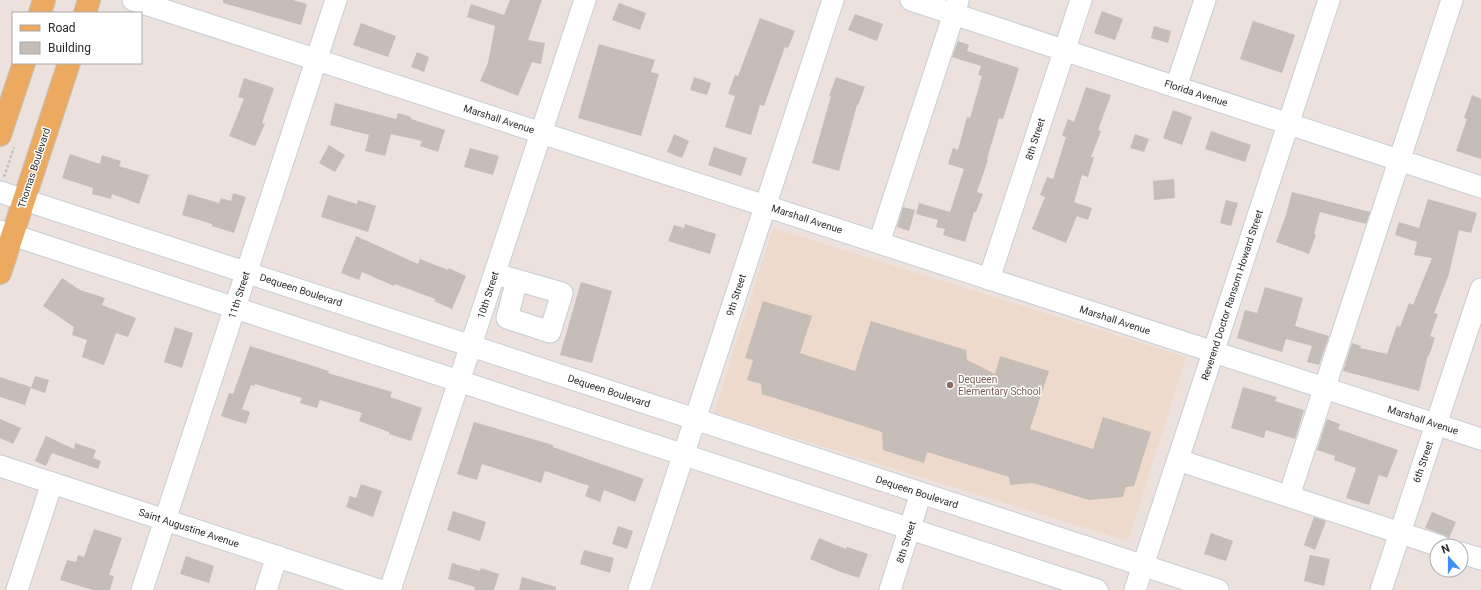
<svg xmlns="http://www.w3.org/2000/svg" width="1481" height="590" viewBox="0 0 1481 590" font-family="Roboto,sans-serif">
	<rect width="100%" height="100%" fill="#ece1dc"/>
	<!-- education -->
	<path fill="#eddacc" d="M773 228 1186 357 1128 541 714 413Z"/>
	<!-- building -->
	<g fill="#c4bdb8">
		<path d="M223 0H293L307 4 301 25 223 3Z"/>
		<path d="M510 0H542L528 40 545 43 541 64 532 62 518 96 480 81 488 63 495 26 467 17 471 4 504 15Z"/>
		<path d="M619 3 646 13 640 30 612 20Z"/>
		<path d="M1102 11 1123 19 1115 40 1094 33Z"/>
		<path d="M855 14 883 24 877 41 848 30Z"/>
		<path d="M760 18 795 31 788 48 785 47 764 106 760 105 751 135 725 127 735 96 728 94 735 75 738 76Z"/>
		<path d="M1253 21 1295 35 1282 73 1240 59Z"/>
		<path d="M361 23 396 36 388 57 353 45Z"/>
		<path d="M1154 26 1171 31 1168 43 1151 38Z"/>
		<path d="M958 41 969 45 967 51 1019 68 1003 119 999 118 987 159 988 160 977 192 983 194 976 212H974L965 242 943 235 945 229 936 227 938 220 916 214 919 203 950 212 964 169 948 164 953 148 958 150 967 117 970 118 982 76 978 75 981 66 952 57Z"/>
		<path d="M599 44 655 60 651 72 659 74 641 136 578 118Z"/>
		<path d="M417 52 429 57 424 72 411 67Z"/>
		<path d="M694 77 711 83 707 95 690 90Z"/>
		<path d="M836 77 865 87 858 105H857L839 171 812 163 831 96H829Z"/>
		<path d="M244 78 274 88 262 123 265 124 255 146 229 136 244 99 238 97Z"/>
		<path d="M1086 87 1111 95 1098 130 1101 131 1091 157H1094L1088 177 1082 175 1074 202 1092 208 1088 220 1077 216 1066 243 1032 229 1045 197 1040 195 1047 177 1053 179 1066 137 1062 136 1068 119 1074 122Z"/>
		<path d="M1472 95 1481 99V159L1456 151 1467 119 1464 118Z"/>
		<path d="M335 103 396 119 398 113 411 117V119L445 130 438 152 420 146 422 141 391 134 385 156 365 151 369 135 330 125Z"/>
		<path d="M1173 110 1192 117 1182 145 1163 138Z"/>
		<path d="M1211 131 1251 145 1245 162 1205 149Z"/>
		<path d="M674 134 689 141 682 158 667 152Z"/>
		<path d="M1135 134 1149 139 1144 152 1130 148Z"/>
		<path d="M329 145 345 155 335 172 319 163Z"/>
		<path d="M714 147 747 158 741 176 708 165Z"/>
		<path d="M470 148 499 156 493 175 464 167Z"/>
		<path d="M70 154 100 164 102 155 121 161 119 166 149 175 139 204 112 194 111 199 92 194 93 188 62 178Z"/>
		<path d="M1174 179 1175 198 1154 200 1153 181Z"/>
		<path d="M1292 192 1370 212 1366 224 1320 212 1314 234 1316 235 1309 254 1276 242 1286 215Z"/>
		<path d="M233 193 246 197 234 233 212 226V224L182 215 188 194 219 203 221 198 231 201Z"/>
		<path d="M328 195 357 204 358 200 376 206 368 232 321 217Z"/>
		<path d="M1428 199 1477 213 1471 233 1459 230 1449 274 1434 313 1438 314 1430 336 1435 338 1429 356 1428 355 1419 391 1343 371 1352 343 1361 346 1360 348 1387 354 1397 325 1400 327 1409 303 1413 305 1432 258 1414 255 1417 242 1395 235 1399 222 1419 228Z"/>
		<path d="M1226 200 1238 203 1231 226 1220 223Z"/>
		<path d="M903 207 915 210 909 231 897 227Z"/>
		<path d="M685 224 716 234 710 254 668 241 674 225 684 228Z"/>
		<path d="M356 236 418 264 420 259 448 270 449 268 466 276 452 309 434 301 435 299 395 284 394 286 362 272 359 280 341 273Z"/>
		<path d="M62 278 80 290 105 298 102 305 136 318 128 337 116 333 104 365 82 357 87 340 72 335 74 327 43 306Z"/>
		<path d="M581 282 612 291 592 363 560 355Z"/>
		<path d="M1265 287 1303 298 1295 326 1329 336 1319 365 1307 362 1312 346 1286 339 1282 352 1237 338 1245 310 1257 313Z"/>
		<path d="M763 301 812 316 800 353 855 371 871 321 966 350 967 360 995 374 1000 356 1049 371 1030 429 1093 449 1103 417 1151 432 1134 486 1126 487 1123 497 1089 500 1033 483 1010 485 1009 477 927 452 924 463 883 450 882 432 762 394 761 384 747 380 753 360 745 358Z"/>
		<path d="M175 327 193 333 182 368 164 362Z"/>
		<path d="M250 346 329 371 328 373 392 392 390 397 422 408 411 441 389 434V432L359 421 362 413 320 400 317 408 300 403 302 398 255 384 254 386 251 385 242 409 250 412 246 424 221 416 229 393 233 394Z"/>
		<path d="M35 376 49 380 45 393 31 388Z"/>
		<path d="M0 377 31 387 25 405 0 397Z"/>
		<path d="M1243 387 1277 397 1275 401 1304 410 1295 439 1266 430 1264 438 1231 428Z"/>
		<path d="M0 419 21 428 13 444 0 438Z"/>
		<path d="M1327 419 1340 424 1338 429 1398 450 1387 478 1379 475 1369 505 1346 498 1356 468 1334 460 1335 456 1317 450Z"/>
		<path d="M474 422 553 445V447L644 479 635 502 604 490 600 502 585 496 589 486 545 471 541 483 482 464 477 480 457 474Z"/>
		<path d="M46 436 74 449 75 443 96 450 93 458 101 461 98 469 52 453 46 466 35 461Z"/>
		<path d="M361 484 382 491 373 517 346 507 350 496 356 498Z"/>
		<path d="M453 511 486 522 480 541 447 530Z"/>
		<path d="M1432 512 1456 522 1449 538 1444 535 1425 528Z"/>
		<path d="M1314 517 1326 521 1315 550 1304 545Z"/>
		<path d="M618 526 633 531 627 549 612 544Z"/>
		<path d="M94 529 122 538 109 575 114 576 110 590H93L60 580 67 560 76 562 78 555 84 557Z"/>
		<path d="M1211 533 1233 541 1226 561 1204 554Z"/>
		<path d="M819 538 846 549 847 547 868 554 859 578 838 571 810 559Z"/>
		<path d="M584 550 614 558 610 573 580 564Z"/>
		<path d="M1310 555 1330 559 1324 586 1304 581Z"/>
		<path d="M186 556 214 566 209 583 180 574Z"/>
		<path d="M452 563 480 571 481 568 499 574 494 590H474L475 587 448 579Z"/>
		<path d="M522 577 556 587V590H519Z"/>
	</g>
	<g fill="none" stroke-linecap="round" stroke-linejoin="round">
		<!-- minor casing -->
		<g stroke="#c7ced7" stroke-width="23">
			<g id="minor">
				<path d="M133 0 1481 439"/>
				<path d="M911 0 1481 187"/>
				<path d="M1176 87 1205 0"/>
				<path d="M0 192 1218 590"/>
				<path d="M0 231 1097 590"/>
				<path d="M879 243 958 1"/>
				<path d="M495 274 562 293 550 332 507 318 517 280"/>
				<path d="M989 279 1081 0"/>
				<path d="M1178 460 1440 546"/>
				<path d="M0 466 379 590"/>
				<path d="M1289 496 1452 0"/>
				<path d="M1461 553 1481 559"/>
				<path d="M17 590 52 483"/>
				<path d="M142 590 336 0"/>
				<path d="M266 590 277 556"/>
				<path d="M390 590 585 0"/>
				<path d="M639 590 833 0"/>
				<path d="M890 590 921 493"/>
				<path d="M1135 590 1329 0"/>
				<path d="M1381 590 1481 289"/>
			</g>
		</g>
		<!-- major casing -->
		<g stroke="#c3c3c3" stroke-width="24">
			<g id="major">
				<path d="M40 13 44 0"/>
				<path d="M85 13 89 0"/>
				<path d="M0 135 24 63"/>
				<path d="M0 273 69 63"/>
			</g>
		</g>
		<!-- path -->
		<path stroke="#c3c3c3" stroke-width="2.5" stroke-dasharray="3 2" stroke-linecap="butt" d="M4 177 14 147"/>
		<!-- minor -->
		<use href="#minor" stroke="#fff" stroke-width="21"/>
		<!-- major -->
		<use href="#major" stroke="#ecaa60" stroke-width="22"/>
	</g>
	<!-- markers -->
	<circle fill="#8d6e63" stroke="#fff" stroke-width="1.5" cx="950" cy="385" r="4"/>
	<g text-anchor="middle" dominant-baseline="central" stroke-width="3" stroke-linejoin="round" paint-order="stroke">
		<!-- street labels -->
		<g font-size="10" fill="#2a2a2a" stroke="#fff">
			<text transform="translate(1196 93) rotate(18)">Florida Avenue</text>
			<text transform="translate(499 119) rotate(18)">Marshall Avenue</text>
			<text transform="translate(1035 139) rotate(-72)">8th Street</text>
			<text transform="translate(34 168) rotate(-72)">Thomas Boulevard</text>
			<text transform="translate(807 219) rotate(18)">Marshall Avenue</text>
			<text transform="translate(301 290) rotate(18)">Dequeen Boulevard</text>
			<text transform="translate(239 295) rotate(-72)">11th Street</text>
			<text transform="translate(488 295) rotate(-72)">10th Street</text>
			<text transform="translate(736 295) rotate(-72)">9th Street</text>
			<text transform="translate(1232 295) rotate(-72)">Reverend Doctor Ransom Howard Street</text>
			<text transform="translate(1115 320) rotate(18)">Marshall Avenue</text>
			<text transform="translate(609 391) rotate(18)">Dequeen Boulevard</text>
			<text transform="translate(1423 420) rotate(18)">Marshall Avenue</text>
			<text transform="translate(1423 462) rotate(-71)">6th Street</text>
			<text transform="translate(917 492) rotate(18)">Dequeen Boulevard</text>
			<text transform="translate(189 528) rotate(18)">Saint Augustine Avenue</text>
			<text transform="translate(906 542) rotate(-72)">8th Street</text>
		</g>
		<!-- education labels -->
		<g font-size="10" fill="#785e54" stroke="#fff" text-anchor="start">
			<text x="958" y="379">Dequeen<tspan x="958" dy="12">Elementary School</tspan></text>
		</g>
	</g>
	<!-- legend -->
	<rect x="12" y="12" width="130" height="52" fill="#ffffff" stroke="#aaaaaa"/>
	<rect x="20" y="25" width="20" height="6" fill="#ecaa60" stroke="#aaaaaa"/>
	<text x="48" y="32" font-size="12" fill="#2a2a2a">Road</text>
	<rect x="20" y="42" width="20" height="12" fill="#c4bdb8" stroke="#aaaaaa"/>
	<text x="48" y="52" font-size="12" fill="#2a2a2a">Building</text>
	<!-- north arrow -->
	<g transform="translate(1449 558) rotate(339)"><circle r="19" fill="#ffffff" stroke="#aaaaaa"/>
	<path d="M0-3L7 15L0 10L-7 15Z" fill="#408df4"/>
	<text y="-6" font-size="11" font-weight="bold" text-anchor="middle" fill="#2a2a2a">N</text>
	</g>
</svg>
